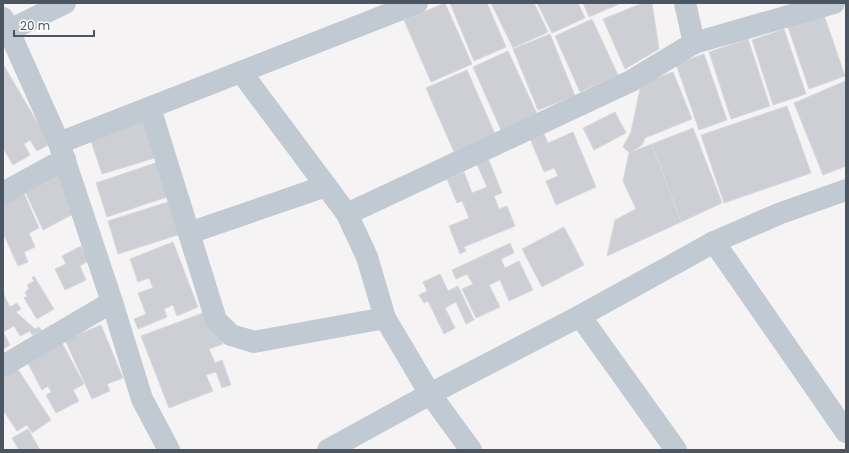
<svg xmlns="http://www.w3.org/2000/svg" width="849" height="453" viewBox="0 0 849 453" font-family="Poppins,sans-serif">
	<rect width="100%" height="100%" fill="#f5f3f3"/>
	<!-- building -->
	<g fill="#cdcfd5" stroke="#d7d9de">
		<path d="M445 3 472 64 431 82 404 20Z"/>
		<path d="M450 3H487L506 47 474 61Z"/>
		<path d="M491 3H534L548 32 513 48Z"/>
		<path d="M537 3H578L585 18 552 33Z"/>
		<path d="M583 3H619V4L589 17Z"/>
		<path d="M643 3H652L659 49 625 69 603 19Z"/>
		<path d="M824 15 845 76 809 89 788 27Z"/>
		<path d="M592 19 618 75 580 92 555 36Z"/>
		<path d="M784 29 806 94 773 105 752 40Z"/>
		<path d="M550 34 575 96 538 110 513 49Z"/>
		<path d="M748 39 770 106 731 119 709 52Z"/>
		<path d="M508 51 537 114 501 130 473 67Z"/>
		<path d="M704 54 727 120 699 130 676 64Z"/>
		<path d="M3 64 50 144 37 151 30 140 24 144 30 155 13 165 3 148Z"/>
		<path d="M467 70 495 134 454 152 426 88Z"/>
		<path d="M673 72 692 119 645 138 642 145 630 153 623 147 631 132 641 84Z"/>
		<path d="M845 81 846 166 823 175 794 103Z"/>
		<path d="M787 106 811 173 724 203 701 135Z"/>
		<path d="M615 112 626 133 594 150 583 128Z"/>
		<path d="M146 119 158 157 102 174 90 138Z"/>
		<path d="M693 128 722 203 681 222 652 144Z"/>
		<path d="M542 130 548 143 573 132 596 187 556 205 546 181 558 176 554 168 544 172 529 136Z"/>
		<path d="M652 144 681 222 607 256 615 220 636 209 623 181 629 153Z"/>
		<path d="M488 158 502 193 494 196 499 209 507 206 515 226 464 247 466 251 460 254 449 226 469 218 462 201 457 203 447 179 464 172 472 193 487 187 476 162Z"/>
		<path d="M164 160 176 194 107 217 96 183Z"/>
		<path d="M62 170 75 213 43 230 24 189Z"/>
		<path d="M23 191 39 228 29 233 35 247 24 252 28 262 18 266 3 233V199Z"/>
		<path d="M174 200 184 233 118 254 108 221Z"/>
		<path d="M564 227 584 265 542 287 522 249Z"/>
		<path d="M173 242 198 307 177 316 173 305 164 309 167 317 138 329 134 319 146 314 138 293 153 288 149 278 138 282 130 259Z"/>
		<path d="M510 243 514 253 501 259 505 268 519 261 533 290 509 301 500 280 489 285 500 307 476 318 462 289 473 284 467 274 456 279 452 270Z"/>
		<path d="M81 246 88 261 80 266 86 280 65 290 55 269 66 264 62 256Z"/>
		<path d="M440 274 448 291 458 286 474 320 466 324 456 302 445 308 455 328 444 334 428 301 424 303 419 295 427 291 423 282Z"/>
		<path d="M34 276 54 309 37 319 24 298 27 296 25 292 29 289 27 285 34 281 32 278Z"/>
		<path d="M3 293 10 307 17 303 21 309 16 312 35 329 39 327 42 331 32 335 30 331 20 336 14 326 3 332Z"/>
		<path d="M211 310 223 344 209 349 215 363 222 360 231 385 222 388 216 372 206 375 213 391 169 408 141 336Z"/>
		<path d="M101 325 123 378 107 384 110 391 92 399 65 340Z"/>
		<path d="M3 332 10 345 3 349Z"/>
		<path d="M61 341 84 384 73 390 79 401 56 413 46 395 51 392 48 386 42 390 26 360Z"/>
		<path d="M17 368 51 420 32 433 27 425 17 431 3 410V377Z"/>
		<path d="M28 429 40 450H19L12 438Z"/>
	</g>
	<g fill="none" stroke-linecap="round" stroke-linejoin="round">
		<!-- minor -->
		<g stroke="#c1cad2" stroke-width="22">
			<path d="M685 3 694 43"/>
			<path d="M3 18 59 143 112 302 142 399 169 450"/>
			<path d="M3 33 65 3"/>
			<path d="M241 72 347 214 367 257 385 318 430 394 471 450"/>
			<path d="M150 108 216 320 231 335 254 342 385 318"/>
			<path d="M59 143 417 3"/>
			<path d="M3 193 65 159"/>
			<path d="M347 214 631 81 694 43 834 3"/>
			<path d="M189 233 326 186"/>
			<path d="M714 242 846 432"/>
			<path d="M580 316 676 450"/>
			<path d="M3 366 112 302"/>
			<path d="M328 450 430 394 580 316 714 242 781 213 846 190"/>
		</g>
	</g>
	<!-- border -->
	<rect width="849" height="453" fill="none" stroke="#4a5661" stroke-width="8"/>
	<!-- scale -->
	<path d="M14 30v6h80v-6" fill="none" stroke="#4a5661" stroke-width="2"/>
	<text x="20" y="30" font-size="12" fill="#4a5661" stroke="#ffffff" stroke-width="3" paint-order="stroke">20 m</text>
</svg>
